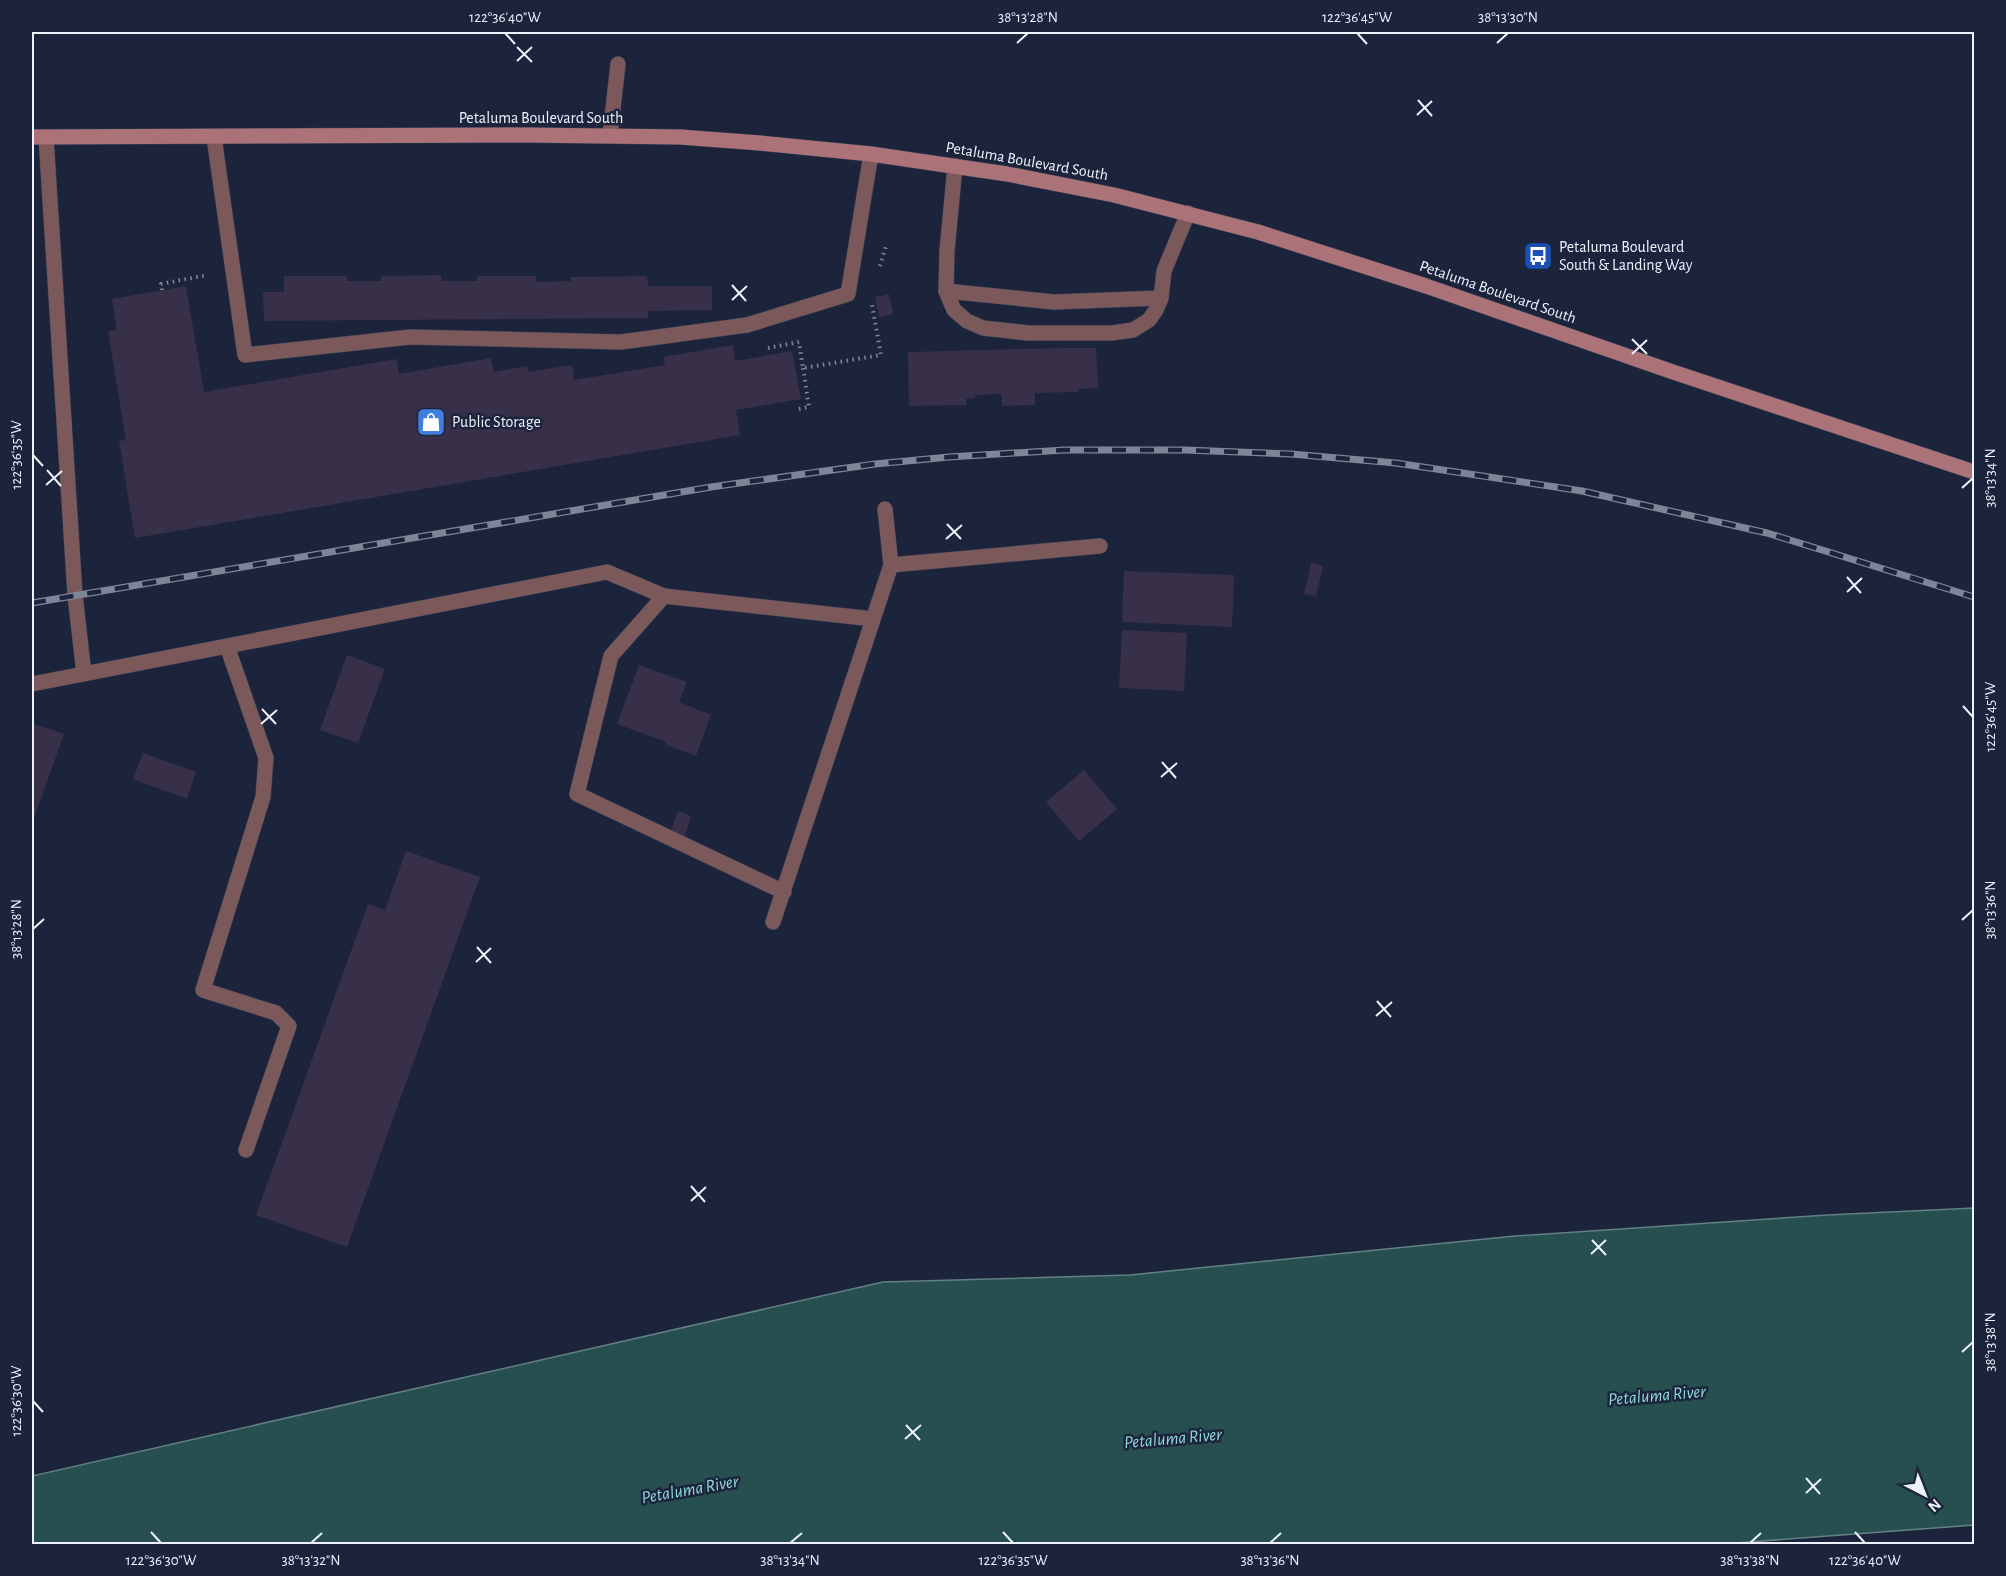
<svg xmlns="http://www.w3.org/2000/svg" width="2006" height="1576" viewBox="0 0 2006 1576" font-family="'Alegreya Sans',sans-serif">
	<rect width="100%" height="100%" fill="#1c243c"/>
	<!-- water -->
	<path fill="#274f4f" stroke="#638083" stroke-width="1.5" d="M1974 1208V1525L1722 1544H32V1476L883 1282 1130 1275 1515 1236 1827 1215Z"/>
	<!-- building -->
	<g fill="#382f48">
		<path d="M441 275V281H477V276H536V282L571 281V277L647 276 648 286H712V310L648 311V318L264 321 263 292H284V276H347V281H381V276Z"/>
		<path d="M186 286 204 392 396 359 399 374 491 358 494 372 527 366 528 372 572 365 574 380 665 365 663 357 733 345 735 361 792 351 801 399 736 410 740 435 135 538 119 441 126 440 108 331 117 330 112 299Z"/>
		<path d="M889 294 893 314 879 317 875 297Z"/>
		<path d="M1061 348H1096L1098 388 1079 389V392L1035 393V405L1002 406 1001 394 975 395V398L966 399V405L909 406 908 352Z"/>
		<path d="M1311 563 1323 566 1316 596 1304 594Z"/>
		<path d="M1124 571 1234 575 1232 627 1122 622Z"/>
		<path d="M1122 630 1187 633 1184 691 1119 688Z"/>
		<path d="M347 655 385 669 358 743 320 730Z"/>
		<path d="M639 665 687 682 679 702 711 715 696 756 666 745 667 742 617 724Z"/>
		<path d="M32 723 64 734 32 824Z"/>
		<path d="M143 753 196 772 187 799 133 779Z"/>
		<path d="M1084 770 1117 809 1079 841 1046 802Z"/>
		<path d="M678 811 691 816 685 836 671 831Z"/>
		<path d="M406 851 480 877 347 1247 256 1215 368 904 385 910Z"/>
	</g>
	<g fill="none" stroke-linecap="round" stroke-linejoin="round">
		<!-- service casing -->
		<g stroke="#394157" stroke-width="16">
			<g id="service">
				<path d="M610 135 618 64"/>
				<path d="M214 137 245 355 410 337 621 342 747 325 848 294 871 154"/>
				<path d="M955 166 947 251 946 291 954 310 967 321 983 328 1028 333H1112L1133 330 1149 320 1156 310 1161 298 1164 271 1188 213"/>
				<path d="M946 291 1054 302 1161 298"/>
				<path d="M664 596 611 656 577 794 784 892"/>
				<path d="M227 646 266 758 263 797 203 990 276 1013 289 1026 246 1150"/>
				<path d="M32 684 607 572 664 596 873 619"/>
				<path d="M773 922 891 565"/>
			</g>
		</g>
		<!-- minor casing -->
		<g stroke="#394157" stroke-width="16">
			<g id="minor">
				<path d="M46 137 75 595 84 674"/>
				<path d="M885 509 891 565 1100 546"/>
			</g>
		</g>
		<!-- secondary casing -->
		<g stroke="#394157" stroke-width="16">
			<path id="secondary" d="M32 137 527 135 680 137 760 143 871 154 1007 174 1114 195 1258 232 1426 286 1673 372 1974 472"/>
		</g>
		<!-- path -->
		<g stroke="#828899" stroke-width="4" stroke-dasharray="1.5 4.5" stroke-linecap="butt">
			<path d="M880 266 886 246"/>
			<path d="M162 290 161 284 207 275"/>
			<path d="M768 348 799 342 803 368 881 355 872 305"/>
			<path d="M799 409 809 407 803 368"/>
		</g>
		<!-- service -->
		<use href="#service" stroke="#7b585a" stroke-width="15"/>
		<!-- minor -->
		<use href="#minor" stroke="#7b585a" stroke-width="15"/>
		<!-- secondary -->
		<use href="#secondary" stroke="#ab7378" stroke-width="15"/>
		<!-- rail casing -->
		<g stroke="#7e8596" stroke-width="7">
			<path id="rail" d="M32 603 711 487 875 464 949 457 1065 450H1185L1291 454 1396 463 1582 491 1767 533 1974 597"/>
		</g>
		<!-- rail -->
		<use href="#rail" stroke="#1c243c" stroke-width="4.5" stroke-dasharray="14" stroke-linecap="butt"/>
	</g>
	<!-- ticks -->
	<path fill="none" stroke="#eef2fc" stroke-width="2" d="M505 33 515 44M1357 33 1367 44M1017 43 1028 33M1497 43 1508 33M517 47 532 62M517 61 532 47M1418 100 1432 116M1417 115 1432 101M732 285 746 301M732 300 747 286M1632 339 1647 354M1632 354 1647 340M33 455 43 466M47 470 61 486M46 485 62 471M1962 488 1973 478M947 524 961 539M946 539 962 525M1847 577 1861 593M1847 592 1862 578M1963 706 1973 717M262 709 276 724M261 724 277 710M1162 762 1176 778M1161 777 1177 763M1962 920 1973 910M33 929 44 919M477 947 491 963M476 962 491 948M1377 1001 1391 1017M1376 1016 1392 1002M691 1186 705 1202M691 1201 706 1187M1592 1240 1606 1255M1591 1254 1606 1240M1962 1352 1973 1342M33 1401 43 1412M906 1425 920 1440M905 1439 921 1425M1806 1478 1820 1494M1806 1493 1821 1479M151 1532 161 1543M1003 1532 1013 1543M1855 1532 1865 1543M311 1543 322 1533M790 1543 802 1533M1270 1543 1281 1533M1750 1543 1761 1533"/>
	<!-- icons -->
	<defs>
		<g id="bus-square" transform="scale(1.5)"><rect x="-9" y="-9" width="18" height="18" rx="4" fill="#1a4fb4" stroke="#1c243c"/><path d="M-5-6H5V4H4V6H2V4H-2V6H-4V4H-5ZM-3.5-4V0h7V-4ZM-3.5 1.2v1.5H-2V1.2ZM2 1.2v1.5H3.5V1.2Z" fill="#fff"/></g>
		<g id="shop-square" transform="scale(1.5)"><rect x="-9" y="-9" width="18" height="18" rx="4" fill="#3f7fe0" stroke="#1c243c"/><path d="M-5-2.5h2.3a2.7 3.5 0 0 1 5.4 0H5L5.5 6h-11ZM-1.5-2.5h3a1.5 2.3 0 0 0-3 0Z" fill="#fff"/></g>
	</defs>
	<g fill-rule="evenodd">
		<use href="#bus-square" x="1538" y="256"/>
		<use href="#shop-square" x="431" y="422"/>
	</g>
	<g text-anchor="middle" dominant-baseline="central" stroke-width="5" stroke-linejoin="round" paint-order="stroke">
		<!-- street labels -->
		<g font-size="16" fill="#eef2fc" stroke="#1c243c">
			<text x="541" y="118">Petaluma Boulevard South</text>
			<text transform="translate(1027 161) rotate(10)">Petaluma Boulevard South</text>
			<text transform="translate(1498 292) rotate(19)">Petaluma Boulevard South</text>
		</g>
		<!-- poi labels -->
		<g font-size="16" fill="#eef2fc" stroke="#1c243c" text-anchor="start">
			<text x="1559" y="247">Petaluma Boulevard<tspan x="1559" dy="18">South &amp; Landing Way</tspan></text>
			<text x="452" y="422">Public Storage</text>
		</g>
		<!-- water labels -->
		<g font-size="18" font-style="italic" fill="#8fdada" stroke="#1c243c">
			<text transform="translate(1657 1396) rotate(-5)">Petaluma River</text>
			<text transform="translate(1173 1439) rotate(-5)">Petaluma River</text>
			<text transform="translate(690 1490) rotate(-10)">Petaluma River</text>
		</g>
	</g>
	<!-- border -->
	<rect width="2006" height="1576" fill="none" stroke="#1c243c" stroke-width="66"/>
	<!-- north arrow -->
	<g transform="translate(1925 1495) rotate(138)" stroke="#1c243c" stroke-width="4.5" paint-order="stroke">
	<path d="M0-4.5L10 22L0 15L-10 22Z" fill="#eef2fc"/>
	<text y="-9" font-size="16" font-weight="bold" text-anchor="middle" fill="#eef2fc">N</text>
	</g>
	<rect x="33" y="33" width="1940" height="1510" fill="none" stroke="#eef2fc" stroke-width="2"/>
	<g font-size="15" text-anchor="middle" fill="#eef2fc">
		<text x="505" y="22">122°36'40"W</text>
		<text x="1028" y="22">38°13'28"N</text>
		<text x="1357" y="22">122°36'45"W</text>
		<text x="1508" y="22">38°13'30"N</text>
		<text transform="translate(16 455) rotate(-90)" y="5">122°36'35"W</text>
		<text transform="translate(1990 478) rotate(-90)" y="5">38°13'34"N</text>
		<text transform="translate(1990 717) rotate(-90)" y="5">122°36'45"W</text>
		<text transform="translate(1990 910) rotate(-90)" y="5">38°13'36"N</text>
		<text transform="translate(16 929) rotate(-90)" y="5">38°13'28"N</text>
		<text transform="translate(1990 1342) rotate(-90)" y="5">38°13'38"N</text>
		<text transform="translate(16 1401) rotate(-90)" y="5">122°36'30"W</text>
		<text x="161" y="1565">122°36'30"W</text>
		<text x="311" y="1565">38°13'32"N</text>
		<text x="790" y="1565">38°13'34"N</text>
		<text x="1013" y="1565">122°36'35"W</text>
		<text x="1270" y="1565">38°13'36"N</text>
		<text x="1750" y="1565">38°13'38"N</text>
		<text x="1865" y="1565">122°36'40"W</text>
	</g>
</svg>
